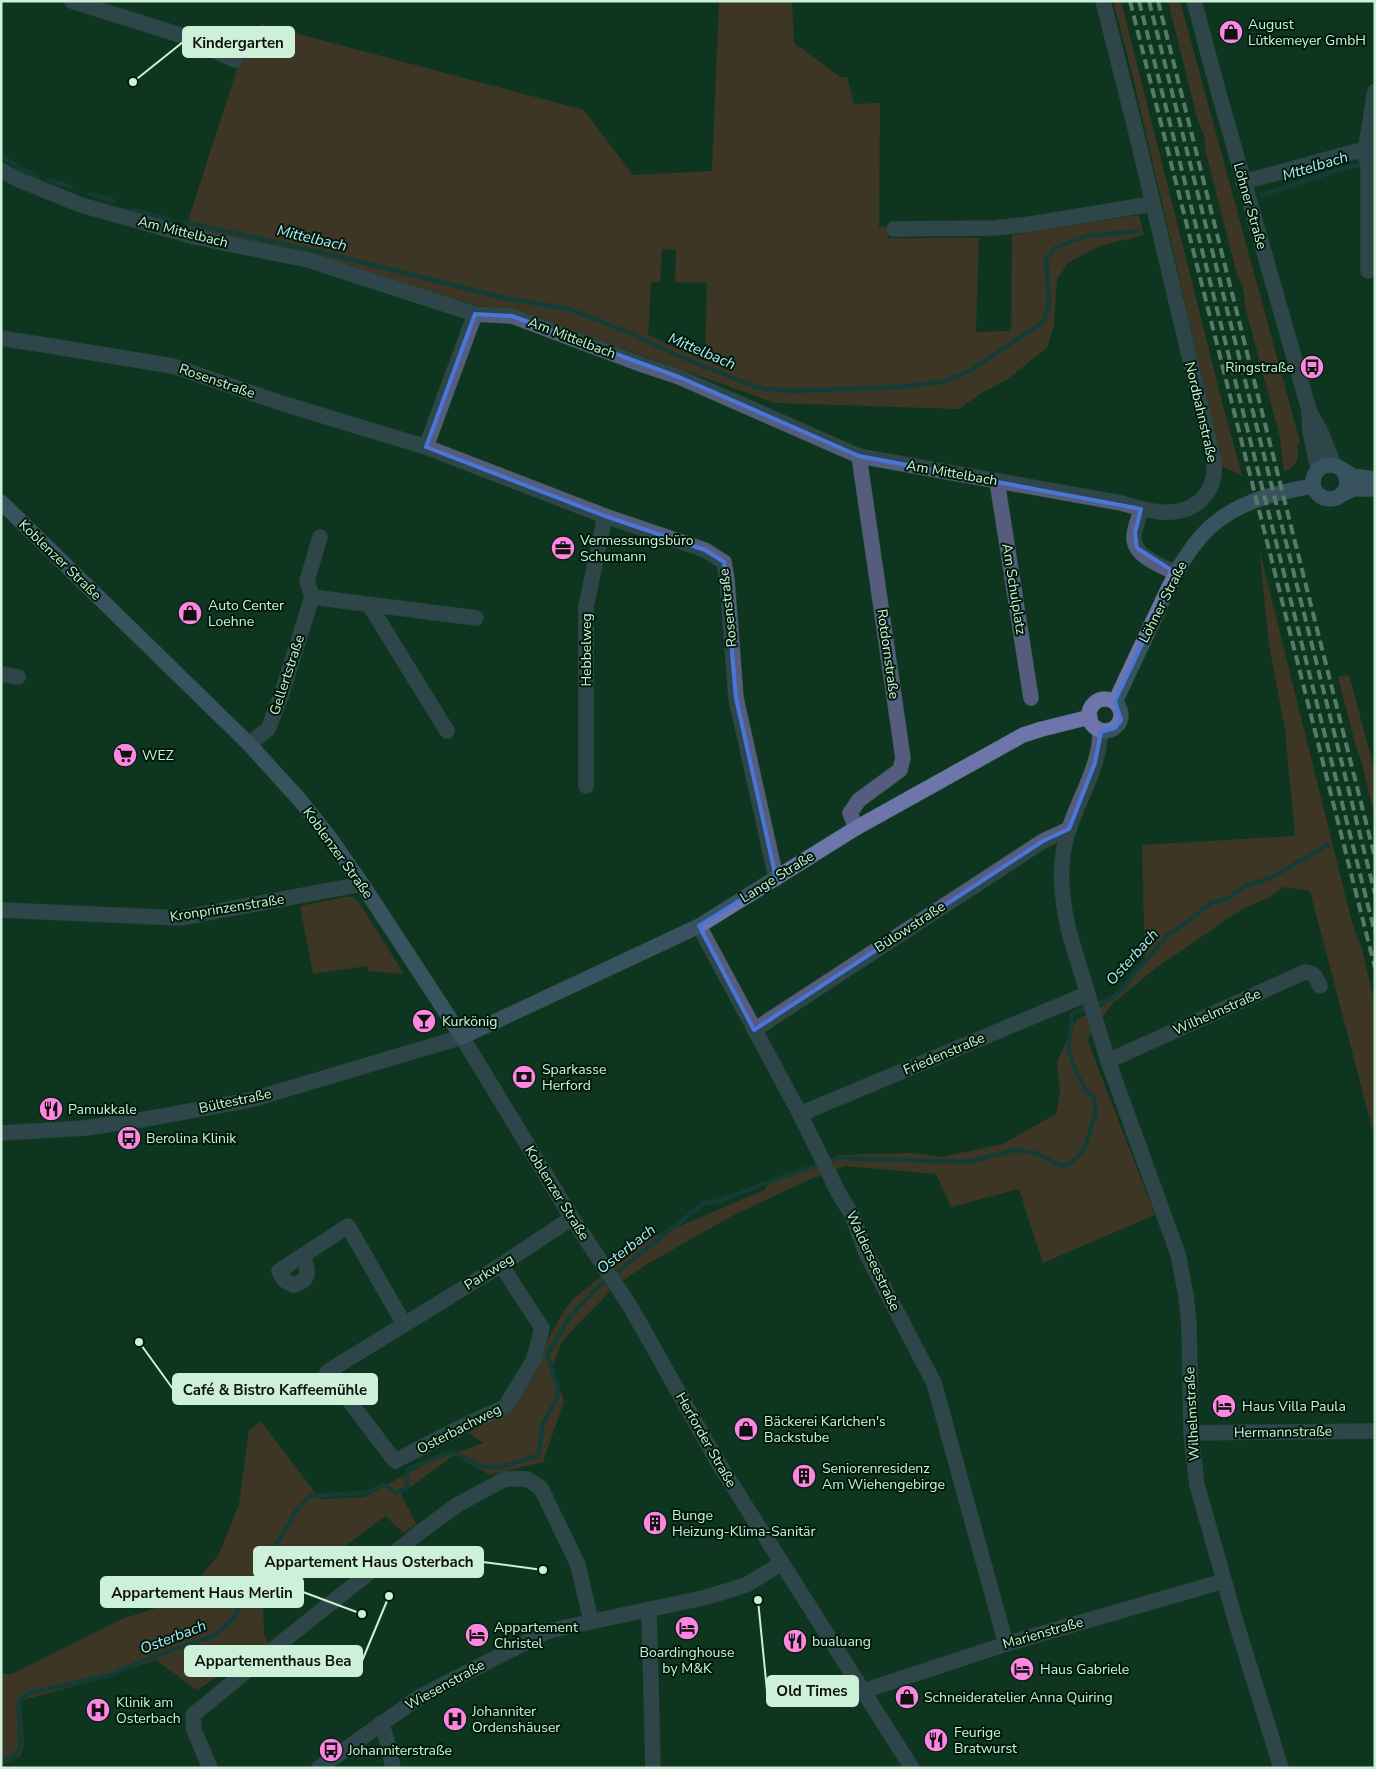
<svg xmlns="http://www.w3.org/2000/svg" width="1376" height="1769" viewBox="0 0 1376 1769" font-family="'Nunito Sans',sans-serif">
	<rect width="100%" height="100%" fill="#0e3520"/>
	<!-- green -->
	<g fill="#763929" fill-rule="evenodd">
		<path d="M719 1H792L794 43 840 77H847L854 104 880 103 879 227H887L888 238H979L976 332 1011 331 1012 235 1139 215 1144 235 1100 246 1069 262 1057 279 1054 325 1047 348 1006 380 980 394 959 409 775 403 514 310 479 306 309 257 184 233 238 66 261 24 584 110 633 175 712 171ZM662 249 676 250 675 282 707 283 705 361 648 335 651 282H660Z"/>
		<path d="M1113 1H1121L1224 409 1242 476 1223 467 1132 73Z"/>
		<path d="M1168 1H1180L1300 442 1297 444C1300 457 1298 467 1284 471L1280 438 1245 306C1245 294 1243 286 1237 275L1205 149V138L1197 117Z"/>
		<path d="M1259 548 1353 926 1361 946 1375 1004V1139L1310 891 1284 887 1268 898 1242 909 1156 968 1113 1003 1087 1039 1155 1215 1043 1263 1019 1189 951 1207 936 1174 845 1166 806 1181 732 1216 649 1263 615 1286 562 1341 552 1368 564 1401 543 1462 490 1475 454 1455 401 1494 416 1524 404 1533 385 1516 263 1607 264 1634 269 1644 197 1690 156 1660 100 1679 23 1700 21 1706 24 1745 20 1756 1 1765V1674H12L122 1619 181 1600 219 1554 239 1504 249 1430 261 1421 320 1499 365 1497 430 1461 484 1443 468 1433 506 1413 564 1311 573 1299 647 1240 764 1190 774 1178 799 1173 839 1155 912 1153 941 1157 1003 1144 1056 1114 1060 1094 1057 1062 1077 1019 1099 1009 1145 963 1142 845 1295 836 1285 730 1269 644Z"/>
		<path d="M1349 675 1375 772V819L1362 763 1356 747 1338 677Z"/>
		<path d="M346 897H353L358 901 404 974 368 971 367 966 313 974 300 906Z"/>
	</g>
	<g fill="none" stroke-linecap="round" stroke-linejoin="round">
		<!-- stream -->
		<g stroke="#1c4550" stroke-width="4.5">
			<path d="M1 156 25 171 37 176"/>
			<path d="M49 180 71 187"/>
			<path d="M90 194 114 201"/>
			<path d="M1262 195 1335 171 1375 160"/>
			<path d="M132 210 168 219"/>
			<path d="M185 222 337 256 504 298 569 309 630 333 678 356 751 385 765 389 794 391 898 387 942 382 971 370 1039 325 1045 319 1049 303 1046 258 1055 248 1086 236 1138 231"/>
			<path d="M1 1762C5 1759 13 1757 16 1754 26 1744 14 1714 21 1698L29 1693 110 1675 149 1658 214 1636 233 1619 296 1511 310 1496 365 1493 384 1485 396 1493 407 1488V1471L412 1467 452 1452 484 1467H499L537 1456 539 1453 543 1423 557 1399 558 1388 547 1355 569 1318 596 1289 704 1203 720 1201 763 1184 837 1158 968 1162 1014 1150 1036 1153 1061 1166 1070 1164 1085 1148 1096 1111 1094 1098 1086 1090 1076 1072 1068 1048 1073 1013 1112 998 1123 989 1136 971 1168 935 1181 927 1211 903 1229 898 1245 886 1270 878 1328 845"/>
		</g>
		<!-- street casing -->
		<g stroke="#2c533d" stroke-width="16">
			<g id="street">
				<path d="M72 1 177 34 235 60"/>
				<path d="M1194 1 1221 101 1309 410 1310 432 1318 469"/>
				<path d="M1 170 17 179 81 205 195 237 308 260 475 314 512 316 643 365 679 377 859 456 1121 503C1134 507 1146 511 1160 512 1193 515 1217 495 1214 461L1136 132 1103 1"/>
				<path d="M1243 182 1365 149H1375"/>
				<path d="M894 229 995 228 1030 224 1152 204"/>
				<path d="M1368 271V167L1365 152 1375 91"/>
				<path d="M1 338 173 366 281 403 426 447 605 516 705 550 724 562 727 580 736 698 776 878"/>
				<path d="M1312 416 1320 430 1334 465"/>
				<path d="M426 447 475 314"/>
				<path d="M997 481 1031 698"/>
				<path d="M1141 509C1139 519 1133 530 1134 540 1136 557 1162 566 1176 573"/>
				<path d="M312 597 476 618"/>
				<path d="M370 606 447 731"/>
				<path d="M1 674 18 677"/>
				<path d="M1100 730C1101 765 1079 797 1069 829 1057 864 1061 897 1069 932L1108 1061 1178 1254 1186 1296 1189 1325 1191 1433 1197 1485 1235 1619 1281 1768"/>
				<path d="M249 744 268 729 281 696 312 597 307 581 320 537"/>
				<path d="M586 786V607L605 516"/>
				<path d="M856 828 850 813 859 800 900 770 903 758 859 456"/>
				<path d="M1 910 181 918 362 884"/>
				<path d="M699 926 800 1114 838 1192 852 1215 866 1253 934 1383 1006 1644"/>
				<path d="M754 1030 1043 841 1069 829"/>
				<path d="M1108 1061 1305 972C1315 973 1316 977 1320 986"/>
				<path d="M800 1114 1087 994"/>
				<path d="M1 1133 85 1128 146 1119 250 1100 462 1037 572 1218 630 1306 719 1464 912 1768"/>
				<path d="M303 1255C308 1270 312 1280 293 1285L284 1280 279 1271 348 1226 404 1324"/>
				<path d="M501 1265 542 1328 536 1352 532 1363 505 1407 465 1425 395 1461 327 1372 501 1265 572 1218"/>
				<path d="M1191 1433 1375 1431"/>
				<path d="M649 1609 653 1768"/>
				<path d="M863 1691 1006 1644 1224 1581"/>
				<path d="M381 1723 387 1740 393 1768"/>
				<path d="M210 1768 194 1730 193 1715 277 1646 419 1533 457 1505 505 1479H527L541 1488 578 1565 591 1621"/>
				<path d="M319 1768 421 1696 548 1631 707 1597 746 1585 782 1563"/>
			</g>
		</g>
		<!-- secondary casing -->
		<g stroke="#2c533d" stroke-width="16">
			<g id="secondary">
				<circle cx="1330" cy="482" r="17"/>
				<path d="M1342 469 1353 476 1375 479"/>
				<path d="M1341 495 1353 489H1375"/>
				<path d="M1 502 249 744 299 799 330 838 362 884 462 1037 699 926 856 828 1023 735 1042 729 1090 717"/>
				<circle cx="1105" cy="715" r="16"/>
				<path d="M1115 702C1128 674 1141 647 1154 619 1171 583 1187 543 1220 519 1248 499 1280 492 1313 486"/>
			</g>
		</g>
		<!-- street -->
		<use href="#street" stroke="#565c7d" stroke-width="15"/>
		<!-- secondary -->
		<use href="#secondary" stroke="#6d75ab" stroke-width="15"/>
		<!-- rail -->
		<g stroke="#abd0b8" stroke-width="4" stroke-dasharray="10 5" stroke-linecap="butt">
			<path d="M1130 1 1375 968"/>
			<path d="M1139 1 1375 933"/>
			<path d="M1149 1 1375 894"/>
			<path d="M1158 1 1375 858"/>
		</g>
	</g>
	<!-- marked area -->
	<path d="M0 0H1376V1769H0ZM475 314 512 316 679 377 859 456 1141 509 1135 533 1137 548 1176 573 1115 701 1121 720 1115 728 1101 732 1095 763 1069 829 1043 841 754 1030 699 926 776 878 736 698 724 562 705 550 605 516 426 447Z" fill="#0e3520" fill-opacity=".55" fill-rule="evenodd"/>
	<path fill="none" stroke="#4976d8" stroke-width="4" stroke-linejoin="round" d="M475 314 512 316 679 377 859 456 1141 509 1135 533 1137 548 1176 573 1115 701 1121 720 1115 728 1101 732 1095 763 1069 829 1043 841 754 1030 699 926 776 878 736 698 724 562 705 550 605 516 426 447Z"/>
	<!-- icons -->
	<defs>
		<g id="shop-disc" transform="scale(1.25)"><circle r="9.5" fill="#fd86e2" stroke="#001b0b"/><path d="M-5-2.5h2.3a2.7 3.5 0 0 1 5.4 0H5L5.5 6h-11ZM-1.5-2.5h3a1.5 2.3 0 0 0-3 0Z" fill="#111"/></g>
		<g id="bus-disc" transform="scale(1.25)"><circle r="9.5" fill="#fd86e2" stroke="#001b0b"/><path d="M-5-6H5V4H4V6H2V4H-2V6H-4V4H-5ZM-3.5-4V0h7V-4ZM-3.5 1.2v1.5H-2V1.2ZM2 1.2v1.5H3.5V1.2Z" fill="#111"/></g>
		<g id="office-disc" transform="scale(1.25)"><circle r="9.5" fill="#fd86e2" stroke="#001b0b"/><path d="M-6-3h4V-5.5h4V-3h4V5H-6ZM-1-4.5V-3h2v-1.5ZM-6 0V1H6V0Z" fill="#111"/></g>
		<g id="supermarket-disc" transform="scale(1.25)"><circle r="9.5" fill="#fd86e2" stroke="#001b0b"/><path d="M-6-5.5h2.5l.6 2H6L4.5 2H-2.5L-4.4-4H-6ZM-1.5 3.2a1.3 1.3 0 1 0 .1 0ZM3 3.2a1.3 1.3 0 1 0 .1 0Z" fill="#111"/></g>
		<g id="bar-disc" transform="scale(1.25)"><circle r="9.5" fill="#fd86e2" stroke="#001b0b"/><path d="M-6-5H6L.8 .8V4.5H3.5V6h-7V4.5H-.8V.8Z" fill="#111"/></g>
		<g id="bank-disc" transform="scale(1.25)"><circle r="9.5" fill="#fd86e2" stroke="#001b0b"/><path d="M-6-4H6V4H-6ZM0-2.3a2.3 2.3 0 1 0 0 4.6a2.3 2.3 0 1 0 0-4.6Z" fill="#111"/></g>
		<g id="restaurant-disc" transform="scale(1.25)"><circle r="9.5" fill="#fd86e2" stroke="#001b0b"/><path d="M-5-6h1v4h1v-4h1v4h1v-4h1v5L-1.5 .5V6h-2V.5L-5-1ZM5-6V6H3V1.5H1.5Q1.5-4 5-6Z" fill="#111"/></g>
		<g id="hotel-disc" transform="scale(1.25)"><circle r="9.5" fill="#fd86e2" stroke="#001b0b"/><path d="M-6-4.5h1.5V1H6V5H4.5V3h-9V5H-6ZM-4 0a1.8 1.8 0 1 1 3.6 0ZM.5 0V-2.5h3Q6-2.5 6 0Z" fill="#111"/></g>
		<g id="building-disc" transform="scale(1.25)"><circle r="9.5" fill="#fd86e2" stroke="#001b0b"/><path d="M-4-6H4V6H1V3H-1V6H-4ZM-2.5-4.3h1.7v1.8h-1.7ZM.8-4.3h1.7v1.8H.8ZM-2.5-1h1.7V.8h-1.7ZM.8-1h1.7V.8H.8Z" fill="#111"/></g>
		<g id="hospital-disc" transform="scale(1.25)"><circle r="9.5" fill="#fd86e2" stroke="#001b0b"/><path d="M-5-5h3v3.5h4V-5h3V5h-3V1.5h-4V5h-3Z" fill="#111"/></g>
	</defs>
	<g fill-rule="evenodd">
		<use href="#shop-disc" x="1231" y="32"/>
		<use href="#bus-disc" x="1312" y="367"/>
		<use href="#office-disc" x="563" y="548"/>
		<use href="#shop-disc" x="190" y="613"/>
		<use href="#supermarket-disc" x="125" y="755"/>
		<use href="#bar-disc" x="424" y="1021"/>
		<use href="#bank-disc" x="524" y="1077"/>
		<use href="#restaurant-disc" x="51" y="1109"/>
		<use href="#bus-disc" x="129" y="1138"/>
		<use href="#hotel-disc" x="1224" y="1406"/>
		<use href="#shop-disc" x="746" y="1429"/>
		<use href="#building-disc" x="804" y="1476"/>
		<use href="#building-disc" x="655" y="1523"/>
		<use href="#hotel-disc" x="687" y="1628"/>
		<use href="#hotel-disc" x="477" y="1635"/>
		<use href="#restaurant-disc" x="795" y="1641"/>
		<use href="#hotel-disc" x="1022" y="1669"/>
		<use href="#shop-disc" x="907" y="1697"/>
		<use href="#hospital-disc" x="98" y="1710"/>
		<use href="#hospital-disc" x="455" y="1719"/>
		<use href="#restaurant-disc" x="936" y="1740"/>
		<use href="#bus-disc" x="331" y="1750"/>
	</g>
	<g text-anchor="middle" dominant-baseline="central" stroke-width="4" stroke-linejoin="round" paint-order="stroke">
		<!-- poi labels -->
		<g font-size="14" fill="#ccf0d8" stroke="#001b0b" text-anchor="start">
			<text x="1248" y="24">August<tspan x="1248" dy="16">Lütkemeyer GmbH</tspan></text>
			<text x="1294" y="367" text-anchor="end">Ringstraße</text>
			<text x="580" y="540">Vermessungsbüro<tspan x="580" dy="16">Schumann</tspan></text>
			<text x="208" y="605">Auto Center<tspan x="208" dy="16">Loehne</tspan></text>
			<text x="142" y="755">WEZ</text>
			<text x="442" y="1021">Kurkönig</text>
			<text x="542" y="1069">Sparkasse<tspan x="542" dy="16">Herford</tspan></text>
			<text x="68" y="1109">Pamukkale</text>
			<text x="146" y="1138">Berolina Klinik</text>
			<text x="1242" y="1406">Haus Villa Paula</text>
			<text x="764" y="1421">Bäckerei Karlchen's<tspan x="764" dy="16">Backstube</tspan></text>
			<text x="822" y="1468">Seniorenresidenz<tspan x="822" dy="16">Am Wiehengebirge</tspan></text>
			<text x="672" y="1515">Bunge<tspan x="672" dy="16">Heizung-Klima-Sanitär</tspan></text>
			<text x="494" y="1627">Appartement<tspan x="494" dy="16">Christel</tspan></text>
			<text x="812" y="1641">bualuang</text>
			<text x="687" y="1652" text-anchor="middle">Boardinghouse<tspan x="687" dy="16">by M&amp;K</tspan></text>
			<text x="1040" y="1669">Haus Gabriele</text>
			<text x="924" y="1697">Schneideratelier Anna Quiring</text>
			<text x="116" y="1702">Klinik am<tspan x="116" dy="16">Osterbach</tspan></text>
			<text x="472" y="1711">Johanniter<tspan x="472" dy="16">Ordenshäuser</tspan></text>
			<text x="954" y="1732">Feurige<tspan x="954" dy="16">Bratwurst</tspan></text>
			<text x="348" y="1750">Johanniterstraße</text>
		</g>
		<!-- street labels -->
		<g font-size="14" fill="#ccf0d8" stroke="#001b0b">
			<text transform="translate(1250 206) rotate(74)">Löhner Straße</text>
			<text transform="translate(183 232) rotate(14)">Am Mittelbach</text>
			<text transform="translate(572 338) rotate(21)">Am Mittelbach</text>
			<text transform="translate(217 381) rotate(19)">Rosenstraße</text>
			<text transform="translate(1201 412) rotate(77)">Nordbahnstraße</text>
			<text transform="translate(952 473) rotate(10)">Am Mittelbach</text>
			<text transform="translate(60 560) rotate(44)">Koblenzer Straße</text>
			<text transform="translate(1014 589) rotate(81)">Am Schulplatz</text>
			<text transform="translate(1163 602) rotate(-63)">Löhner Straße</text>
			<text transform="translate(728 608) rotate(-96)">Rosenstraße</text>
			<text transform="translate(586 650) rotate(-90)">Hebbelweg</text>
			<text transform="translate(888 654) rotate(82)">Rotdornstraße</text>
			<text transform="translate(287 675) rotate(-72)">Gellertstraße</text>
			<text transform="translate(338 853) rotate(54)">Koblenzer Straße</text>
			<text transform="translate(777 877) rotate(-32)">Lange Straße</text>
			<text transform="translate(227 908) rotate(-9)">Kronprinzenstraße</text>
			<text transform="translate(910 927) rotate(-33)">Bülowstraße</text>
			<text transform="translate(1217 1012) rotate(-24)">Wilhelmstraße</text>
			<text transform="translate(944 1054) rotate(-23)">Friedenstraße</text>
			<text transform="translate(235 1101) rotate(-12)">Bültestraße</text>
			<text transform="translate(557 1193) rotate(58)">Koblenzer Straße</text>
			<text transform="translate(873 1261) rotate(65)">Walderseestraße</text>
			<text transform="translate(489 1272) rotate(-32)">Parkweg</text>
			<text transform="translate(1192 1414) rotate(-93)">Wilhelmstraße</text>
			<text transform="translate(459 1429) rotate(-27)">Osterbachweg</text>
			<text transform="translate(1283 1432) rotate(-1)">Hermannstraße</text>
			<text transform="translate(706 1440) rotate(60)">Herforder Straße</text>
			<text transform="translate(1043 1633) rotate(-16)">Marienstraße</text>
			<text transform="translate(445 1685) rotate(-29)">Wiesenstraße</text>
		</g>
		<!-- water labels -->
		<g font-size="15" font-style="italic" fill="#b1e9f9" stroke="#001b0b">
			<text transform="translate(1315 166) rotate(-17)">Mttelbach</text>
			<text transform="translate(312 238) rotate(13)">Mittelbach</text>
			<text transform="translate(702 351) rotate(23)">Mittelbach</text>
			<text transform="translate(1132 957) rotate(-48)">Osterbach</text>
			<text transform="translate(626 1249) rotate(-38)">Osterbach</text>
			<text transform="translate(173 1637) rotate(-21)">Osterbach</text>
		</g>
	</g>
	<!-- callouts -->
	<path fill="none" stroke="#ccf0d8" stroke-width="2" d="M133 82L183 42M139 1342L173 1389M543 1570L483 1562M362 1614L303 1592M389 1596L362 1661M758 1600L767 1691"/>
	<g fill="#ccf0d8" stroke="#001b0b" stroke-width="2">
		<circle cx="133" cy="82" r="5"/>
		<circle cx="139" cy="1342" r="5"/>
		<circle cx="543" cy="1570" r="5"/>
		<circle cx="362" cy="1614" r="5"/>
		<circle cx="389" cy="1596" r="5"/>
		<circle cx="758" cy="1600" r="5"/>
	</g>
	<g fill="#ccf0d8" stroke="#ccf0d8" stroke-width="2">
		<rect x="183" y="27" width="111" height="30" rx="5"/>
		<rect x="173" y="1374" width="204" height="30" rx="5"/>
		<rect x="254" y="1547" width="229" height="30" rx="5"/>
		<rect x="101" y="1577" width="202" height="30" rx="5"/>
		<rect x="185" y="1646" width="177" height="30" rx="5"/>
		<rect x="767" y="1676" width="91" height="30" rx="5"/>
	</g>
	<g font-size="15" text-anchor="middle" font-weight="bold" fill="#111">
		<text x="238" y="48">Kindergarten</text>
		<text x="275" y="1395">Café &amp; Bistro Kaffeemühle</text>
		<text x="369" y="1567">Appartement Haus Osterbach</text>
		<text x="202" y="1598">Appartement Haus Merlin</text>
		<text x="273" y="1666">Appartementhaus Bea</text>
		<text x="812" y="1696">Old Times</text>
	</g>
	<!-- border -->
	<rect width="1376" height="1769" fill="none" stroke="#ccf0d8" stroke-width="5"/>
</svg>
